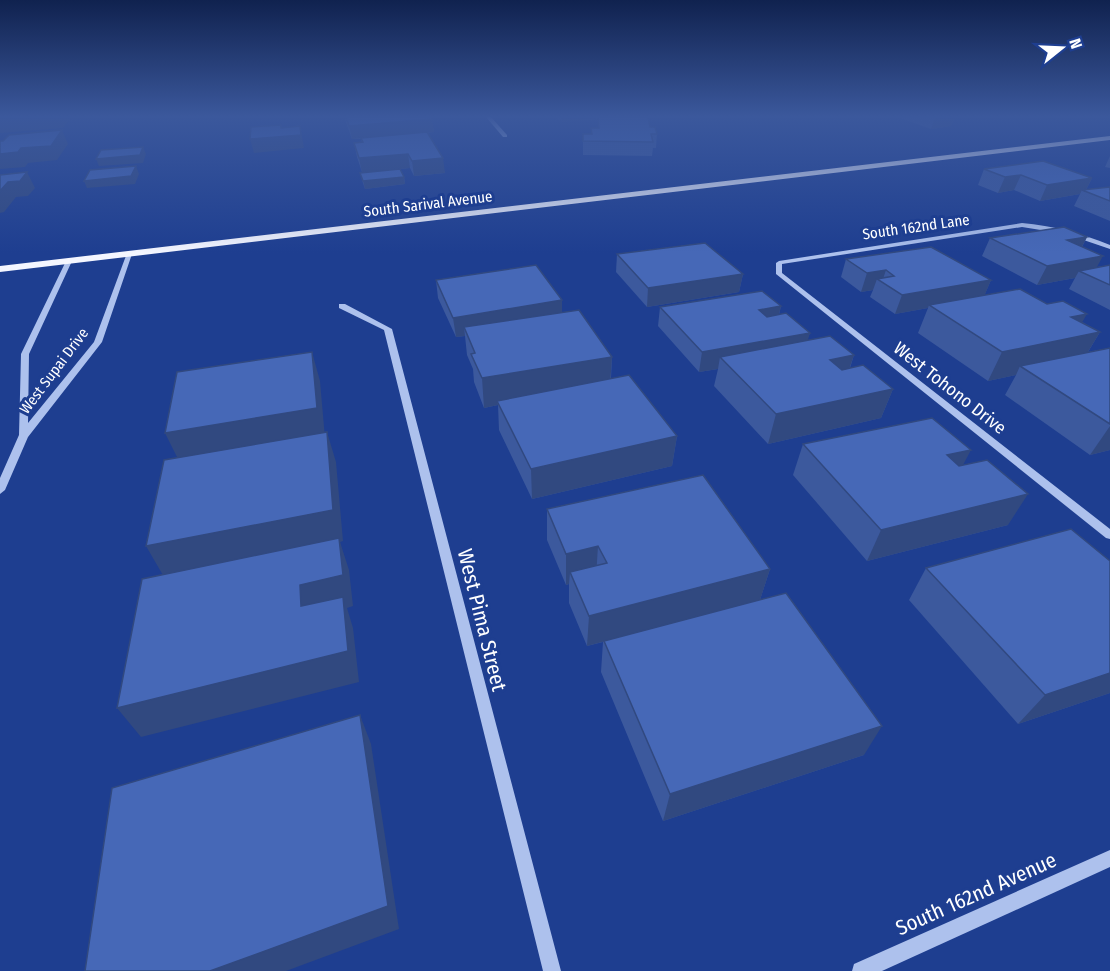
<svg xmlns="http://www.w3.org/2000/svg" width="1110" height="971" viewBox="0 0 1110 971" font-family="'Fira Sans Condensed',sans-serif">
	<rect width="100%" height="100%" fill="#1e3e90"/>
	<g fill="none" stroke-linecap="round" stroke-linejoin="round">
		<!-- minor -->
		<g fill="#adc1ed" fill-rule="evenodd">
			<path d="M491 117 507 135V137H503L486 117Z"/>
			<path d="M1022 223C1053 226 1081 233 1110 245V249L1066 234 1022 227 782 264V273L1110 529V539L1106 538 776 274V263L779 261Z"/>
			<path d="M127 253 132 254 102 342 28 437 5 490 0 494V478L19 435 21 354 66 261 69 259 72 261 29 354 28 423 94 342Z"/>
			<path d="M339 304H345L392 329 561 971H543L384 330 339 308Z"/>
			<path d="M1110 850V867L882 971H852L854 964Z"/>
		</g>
		<!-- major -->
		<path fill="#f4f6ff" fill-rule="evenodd" d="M1110 136V140L0 272V266Z"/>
	</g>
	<!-- wall -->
	<g fill="#3c599d">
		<path d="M344 117H431L434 132 427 133 445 173 414 176 410 168 400 169 404 177 405 184 365 189 362 180 360 173 362 172 357 157 354 143H362L361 139H352Z"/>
		<path d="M556 117H648L650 127 657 134 656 148H653L652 156 583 155V134H591L598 128V119L562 122Z"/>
		<path d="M897 117H955L951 126 931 129Z"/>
		<path d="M1110 156V168L1105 167Z"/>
		<path d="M984 169 1092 178 1086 190 1110 187V221L1074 206 1080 194 1040 201 1014 190 998 193 978 185Z"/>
		<path d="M1087 237 1082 247 1097 267 1110 265V310L1069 289 1075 278 1037 285 982 256 990 238Z"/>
		<path d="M617 254 743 274 739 292 647 307 616 272Z"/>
		<path d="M846 259 991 280 984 296 1082 322 1100 332 1088 352 1110 348V450L1090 455 1005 395 1016 375 988 381 918 333 928 308 895 314 870 297 873 290 861 292 841 277Z"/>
		<path d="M436 280 562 300V312L612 357 611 378 677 436 672 466 532 499 499 430 498 405 484 408 474 382 473 369 467 355 465 336 456 337 438 298Z"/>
		<path d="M781 306 779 315 810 333 807 340 854 355 850 368 893 389 881 418 768 444 714 386 718 369 699 372 658 326 660 307Z"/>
		<path d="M803 444 963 465 1008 525 867 561 793 475Z"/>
		<path d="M547 509 770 569 760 600 864 755 663 821 601 672 603 642 587 646 569 603V584L566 585 547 540Z"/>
		<path d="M926 568 1110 693 1018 724 909 600Z"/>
	</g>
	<!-- shaded-wall -->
	<g fill="#314980">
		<path d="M23 117H72L63 128 0 133V119Z"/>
		<path d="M562 117H610L562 122Z"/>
		<path d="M935 117H955L951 126 931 129Z"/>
		<path d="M432 119 434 132 352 139 349 126Z"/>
		<path d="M300 126 304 148 254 153 250 139 284 136Z"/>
		<path d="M62 130 68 144 57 160 28 163 25 167 0 169V154L21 148Z"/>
		<path d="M143 147 146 154 143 163 99 166 96 159Z"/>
		<path d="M408 154 410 168 362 173 359 158Z"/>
		<path d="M443 158 445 173 414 176 412 161Z"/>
		<path d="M136 166 139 174 135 184 87 188 84 181Z"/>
		<path d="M27 172 35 188 28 196 16 197 4 212 0 213V191L8 182Z"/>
		<path d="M1021 175 1014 190 998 193 1005 177Z"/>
		<path d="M404 177 405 184 365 189 363 181Z"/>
		<path d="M1092 178 1085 192 1082 190 1080 194 1040 201 1047 185Z"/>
		<path d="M1087 237 1078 254 1067 240Z"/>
		<path d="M1103 256 1093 274 1079 271 1075 278 1037 285 1047 266Z"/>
		<path d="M886 270 882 282 877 279 873 290 861 292 867 273Z"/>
		<path d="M743 274 739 292 647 307 648 288Z"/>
		<path d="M991 280 983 299 929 305 928 308 895 314 902 295Z"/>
		<path d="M562 300V319L464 327 465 336 456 337 453 318Z"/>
		<path d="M781 306 776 326 759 310Z"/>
		<path d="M1087 314 1073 338 1100 332 1083 360 1020 366 1016 375 988 381 1002 352 1071 317Z"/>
		<path d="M810 333 804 352 720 357 718 369 699 372 702 352Z"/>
		<path d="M312 352 320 381 325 438 180 463 165 433Z"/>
		<path d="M854 355 844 384 830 360Z"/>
		<path d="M612 357 610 385 497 401 498 405 484 408 482 378Z"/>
		<path d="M893 389 881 418 768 444 776 414Z"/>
		<path d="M1110 426V450L1090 455Z"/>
		<path d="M327 432 336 462 343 541 340 542 349 570 353 606 347 608 353 628 359 682 141 737 117 708 301 606 300 585 164 577 146 546Z"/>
		<path d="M677 436 672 466 532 499 531 469Z"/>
		<path d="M971 450 955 480 947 455Z"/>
		<path d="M1028 494 1008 525 867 561 881 530Z"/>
		<path d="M598 546 596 577 570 572 569 584 566 585V554Z"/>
		<path d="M770 569 760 600 587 646 589 616Z"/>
		<path d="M1110 673V693L1018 724 1045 695Z"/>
		<path d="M360 715 371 744 399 929 286 971H210Z"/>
		<path d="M882 726 864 755 663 821 670 794Z"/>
	</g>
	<!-- building -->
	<g fill="#4668b7" stroke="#314980" stroke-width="1.5">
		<path d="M0 117H23L0 119Z"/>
		<path d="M346 117H431L432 119 349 126Z"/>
		<path d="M598 117H648L650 127H655L657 134H651L653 142 583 141V134H592L591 128H599Z"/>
		<path d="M281 125V128L300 126 301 135 250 139 251 127Z"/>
		<path d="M62 130 51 146 21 148 18 152 0 154V141H3L9 135Z"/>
		<path d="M427 132 443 158 412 161 408 154 359 158 354 143 363 142 361 138Z"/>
		<path d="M143 147 140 155 96 159 101 150Z"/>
		<path d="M1043 161 1092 178 1047 185 1021 175 1005 177 984 169Z"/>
		<path d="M136 166 131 176 84 181 90 170Z"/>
		<path d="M400 169 404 177 363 181 360 173Z"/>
		<path d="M27 172 20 181 8 182 0 191V175Z"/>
		<path d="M1110 187V201L1082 190Z"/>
		<path d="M1064 227 1087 237 1067 240 1103 256 1047 266 990 238Z"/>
		<path d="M705 243 743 274 648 288 617 254Z"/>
		<path d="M931 247 991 280 902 295 877 279 894 276 886 270 867 273 846 259Z"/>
		<path d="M536 265 562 300 453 318 436 280Z"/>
		<path d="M1110 265V285L1079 271Z"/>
		<path d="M1020 289 1047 304 1063 301 1087 314 1071 317 1100 332 1002 352 929 305Z"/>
		<path d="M762 291 781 306 759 310 767 317 786 313 810 333 702 352 660 307Z"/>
		<path d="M579 310 612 357 482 378 471 354 475 353 464 327Z"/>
		<path d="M830 336 854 355 830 360 842 370 863 365 893 389 776 414 720 357Z"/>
		<path d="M1110 348V424L1020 366Z"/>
		<path d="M312 352 317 408 165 433 177 372Z"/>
		<path d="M629 375 677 436 531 469 497 401Z"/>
		<path d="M932 418 971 450 947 455 959 466 987 460 1028 494 881 530 803 444Z"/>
		<path d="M327 432 333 510 146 546 164 460Z"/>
		<path d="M703 475 770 569 589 616 570 572 607 563 598 546 566 554 547 509Z"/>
		<path d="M1071 529 1110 561V673L1045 695 926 568Z"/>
		<path d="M339 538 343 575 300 585 301 606 343 597 348 651 117 708 142 579Z"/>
		<path d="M786 593 882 726 670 794 604 641Z"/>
		<path d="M360 715 388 906 210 971H85L112 788Z"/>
	</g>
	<!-- sky -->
	<linearGradient id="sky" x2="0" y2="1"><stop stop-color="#10224f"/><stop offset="0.46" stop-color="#3b589c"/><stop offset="1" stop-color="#3b589c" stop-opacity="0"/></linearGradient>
	<rect width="1110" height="253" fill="url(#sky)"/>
	<g text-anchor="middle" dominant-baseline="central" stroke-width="6" stroke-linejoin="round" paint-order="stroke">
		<!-- far-street labels -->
		<g font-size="15" fill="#fff" stroke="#1e3e90">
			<text transform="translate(428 204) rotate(-7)">South Sarival Avenue</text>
			<text transform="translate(916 227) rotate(-8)">South 162nd Lane</text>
			<text transform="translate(54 371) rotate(-53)">West Supai Drive</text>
		</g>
		<!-- street labels -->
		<g font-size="18" fill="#fff" stroke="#1e3e90">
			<text transform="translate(950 388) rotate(38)">West Tohono Drive</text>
		</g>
		<!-- near-street labels -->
		<g font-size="21" fill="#fff" stroke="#1e3e90">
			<text transform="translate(482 620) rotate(76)">West Pima Street</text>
			<text transform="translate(976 894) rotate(-24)">South 162nd Avenue</text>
		</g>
	</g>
	<!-- north arrow -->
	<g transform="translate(1062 48) rotate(72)" stroke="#1e3e90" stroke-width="4.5" paint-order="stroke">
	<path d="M0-4.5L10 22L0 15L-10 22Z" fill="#ffffff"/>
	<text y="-9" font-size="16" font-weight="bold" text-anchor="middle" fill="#ffffff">N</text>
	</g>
</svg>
